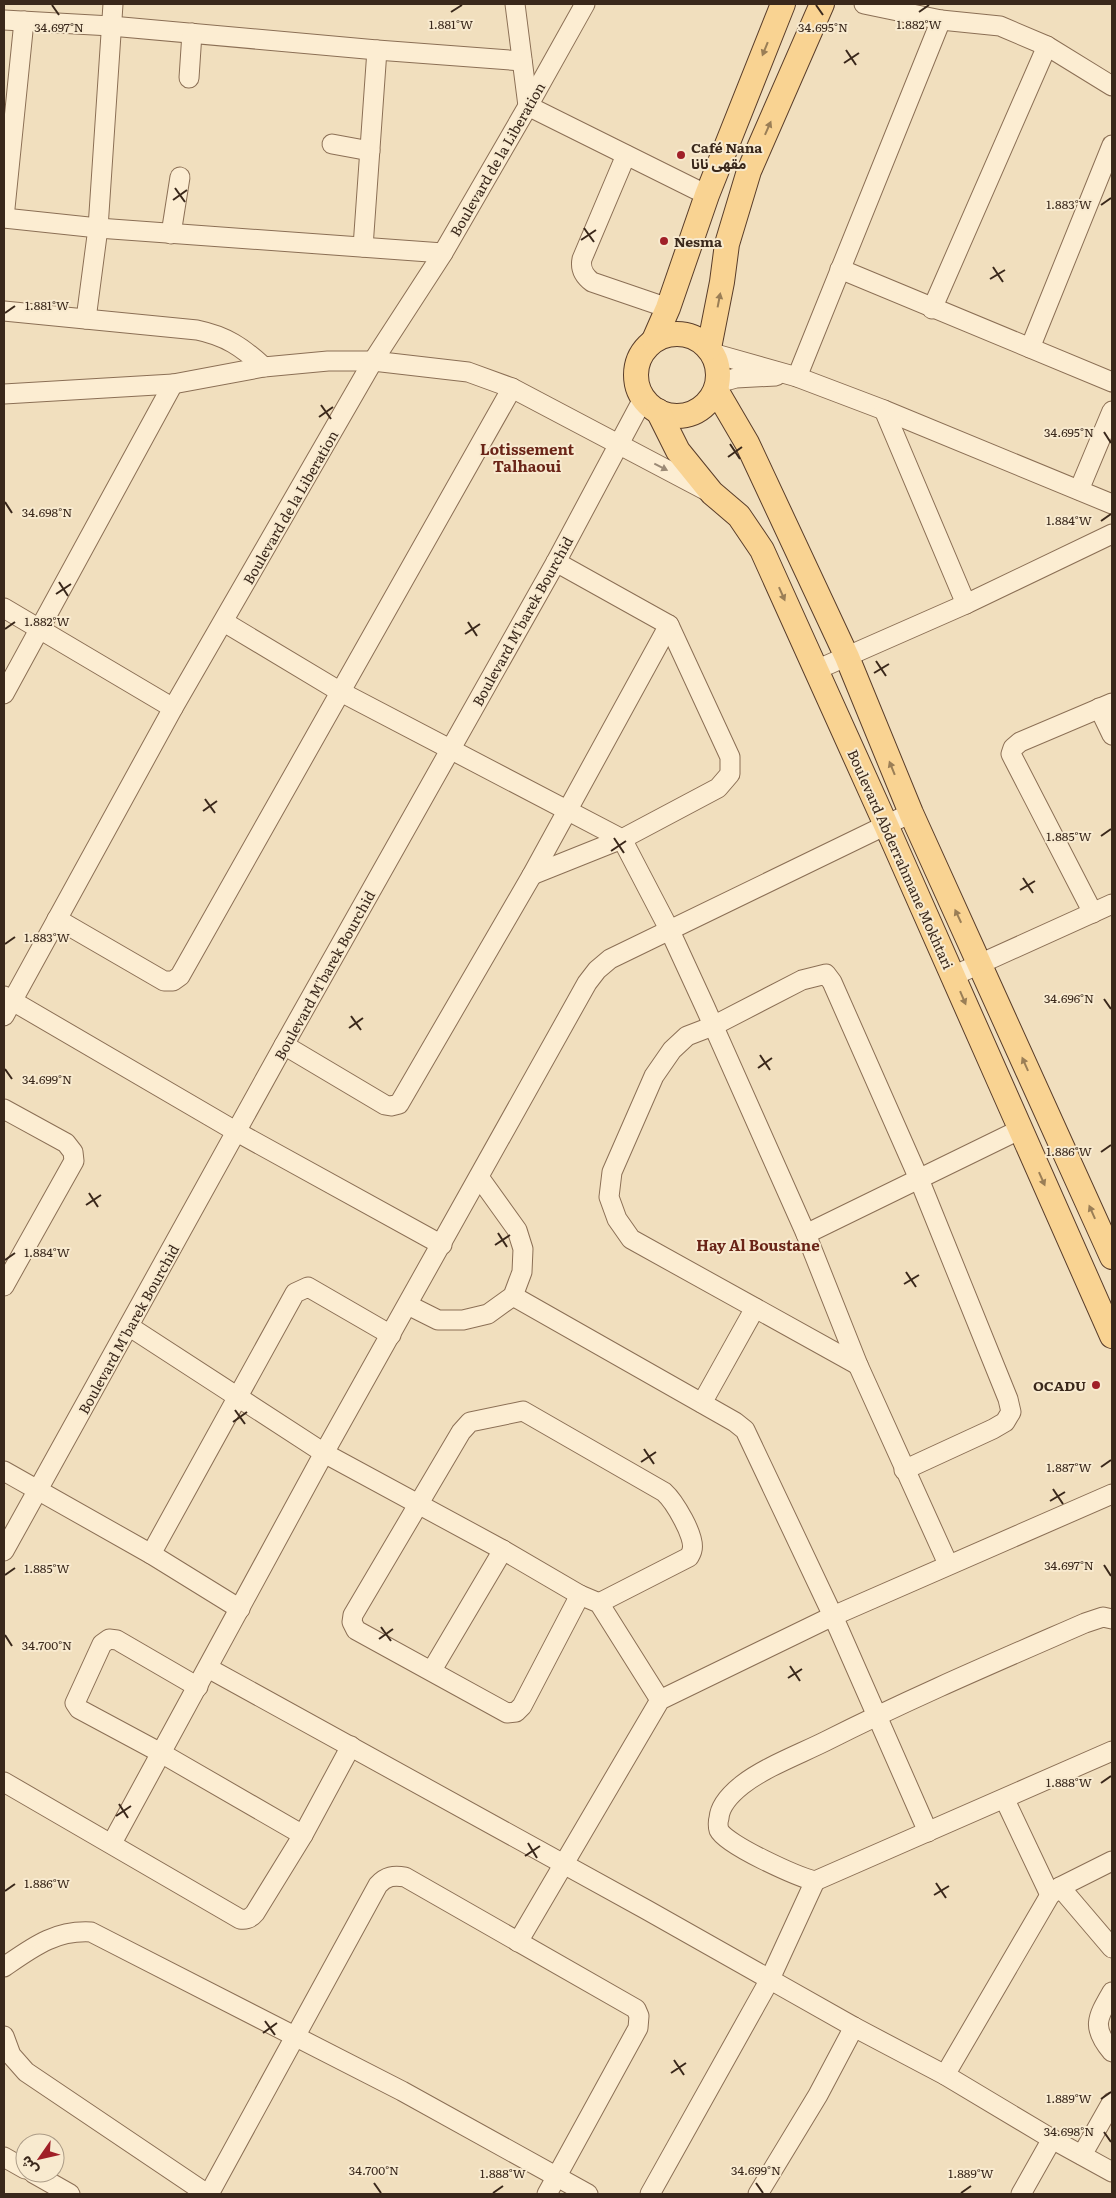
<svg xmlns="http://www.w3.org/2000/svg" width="1116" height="2198" viewBox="0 0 1116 2198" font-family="Literata,'Noto Sans Arabic',serif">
	<rect width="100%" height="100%" fill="#f1dfbe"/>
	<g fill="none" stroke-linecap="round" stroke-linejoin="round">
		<!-- minor casing -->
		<g stroke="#8b6f55" stroke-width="21">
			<g id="minor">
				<path d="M515 4 528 106 707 195"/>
				<path d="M864 4 941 20 1000 26 1047 46 1112 86"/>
				<path d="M4 20 111 26 377 50 522 61"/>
				<path d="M189 78 192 33"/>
				<path d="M332 144 370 151"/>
				<path d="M626 155 582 259C580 269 584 276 592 282L668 308"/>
				<path d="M4 218 98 228 443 253"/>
				<path d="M4 218 24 21"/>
				<path d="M171 234 180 177"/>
				<path d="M363 247 377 50"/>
				<path d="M840 269 1112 382"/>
				<path d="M932 309 1047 46"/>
				<path d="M4 311 197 330C226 336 242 347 264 367"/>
				<path d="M86 319 98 228 113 4"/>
				<path d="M1030 348 1112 145"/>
				<path d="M712 353 797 377 884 410 1112 504"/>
				<path d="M797 377 941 20"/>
				<path d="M718 383 736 378 776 376"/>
				<path d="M4 394 173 384 264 367 328 361H373L468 372 512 388 709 492"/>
				<path d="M884 410 966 604"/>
				<path d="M1079 490 1112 411"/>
				<path d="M4 608 173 708"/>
				<path d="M224 622 339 691 622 839 670 931 705 1007 806 1234 858 1365 948 1564"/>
				<path d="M816 670 966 604 1112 534"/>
				<path d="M4 694 173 384"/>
				<path d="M1099 708 1112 735"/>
				<path d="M532 875 622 839 718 788 730 774V757L669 625 556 562"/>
				<path d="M1093 913 1011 754 1013 748 1020 742 1112 703"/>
				<path d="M57 919 164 981H173L180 976 512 388"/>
				<path d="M953 976 1112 904"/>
				<path d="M4 996 237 1132 442 1245"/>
				<path d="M4 1016 173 708 373 361 443 253 528 106 585 4"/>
				<path d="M284 1045 385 1105 391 1106 399 1104 532 875 669 625"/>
				<path d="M4 1109 66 1143 73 1152 74 1161 4 1286"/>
				<path d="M806 1234 1019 1130"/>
				<path d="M513 1296 735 1422 745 1430 833 1616 928 1832"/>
				<path d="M408 1305 438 1320H463L488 1314 513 1296 522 1272 523 1249 517 1230 479 1177"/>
				<path d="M130 1327 324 1453 503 1550 580 1595 599 1603 660 1700"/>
				<path d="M858 1365 631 1239 617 1219 609 1197 612 1172 654 1076 672 1050 687 1036 713 1026 802 980 826 974 832 982 919 1179 1008 1399 1011 1412 1005 1422 993 1429 904 1470"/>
				<path d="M702 1403 755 1308"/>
				<path d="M4 1471 151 1554 240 1609"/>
				<path d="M4 1551 284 1045 556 562 643 399"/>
				<path d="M151 1554 295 1293 308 1287 391 1335"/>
				<path d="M580 1595 522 1706 516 1712 507 1713 356 1630 352 1622 353 1615 461 1432 470 1422 523 1411 664 1492C674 1501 696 1537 692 1550 692 1552 690 1555 689 1557L599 1603"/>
				<path d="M1112 1619 1103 1617 1085 1623C998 1661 911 1698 826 1741 800 1754 765 1767 742 1785 732 1793 720 1805 719 1818 718 1821 718 1827 719 1830 726 1845 798 1877 815 1881L1112 1751"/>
				<path d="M208 1668 647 1910 854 2027 945 2075 1052 2139 1112 2172"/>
				<path d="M432 1670 503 1550"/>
				<path d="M198 1687 117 1640 109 1639 102 1644 75 1703 79 1709 161 1753 303 1835"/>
				<path d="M4 1782 240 1919C247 1920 251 1918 255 1913L303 1835 351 1746"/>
				<path d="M1005 1800 1050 1895"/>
				<path d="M112 1843 324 1453 587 983 597 970 610 959 911 813"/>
				<path d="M1060 1887 1112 1948"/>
				<path d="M518 1942 660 1700 833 1616 1112 1494"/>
				<path d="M4 1967C33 1947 55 1930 91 1932L402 2091 588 2194"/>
				<path d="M1112 1992C1097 2018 1091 2027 1112 2052"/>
				<path d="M4 2036 11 2055 26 2072 207 2194"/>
				<path d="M945 2075 1050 1895 1060 1887 1112 1861"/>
				<path d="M1082 2155 1112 2102"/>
				<path d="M4 2157 25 2169"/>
				<path d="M33 2173 70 2194"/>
				<path d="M209 2194 378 1885C386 1876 394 1875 405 1877L636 2009 639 2016 638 2028 547 2194"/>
				<path d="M650 2194 769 1981 815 1881"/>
				<path d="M758 2194 818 2095 854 2027"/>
				<path d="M1021 2194 1052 2139"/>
			</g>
		</g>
		<!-- major casing -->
		<g stroke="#593d2a" stroke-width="26">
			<g id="major">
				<circle cx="677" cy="375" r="41"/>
				<path d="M654 340 668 308 707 195 783 4"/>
				<path d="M709 348 722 282 727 244 749 171 822 4"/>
				<path d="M716 390 747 443 847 657 911 813 1112 1257"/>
				<path d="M658 411 678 451 712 493 739 516 762 550 886 825 1112 1336"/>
			</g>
		</g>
		<!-- minor -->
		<use href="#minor" stroke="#fcedd2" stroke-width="19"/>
		<!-- major -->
		<use href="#major" stroke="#f9d392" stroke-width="24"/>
	</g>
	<!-- one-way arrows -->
	<defs><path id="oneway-solid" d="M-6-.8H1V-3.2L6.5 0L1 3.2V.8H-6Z" transform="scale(1.25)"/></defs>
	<g fill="#9a7e56">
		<use href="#oneway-solid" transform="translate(765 49) rotate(112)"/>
		<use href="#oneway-solid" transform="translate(768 128) rotate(-66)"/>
		<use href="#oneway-solid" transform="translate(719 300) rotate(-79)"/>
		<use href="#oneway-solid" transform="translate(782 594) rotate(66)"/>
		<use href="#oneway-solid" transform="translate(892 768) rotate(-112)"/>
		<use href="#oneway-solid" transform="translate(958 916) rotate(-115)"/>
		<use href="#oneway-solid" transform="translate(963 998) rotate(67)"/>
		<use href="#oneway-solid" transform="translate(1025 1064) rotate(-114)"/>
		<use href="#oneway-solid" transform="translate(1042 1179) rotate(66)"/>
		<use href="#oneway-solid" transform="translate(1092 1212) rotate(-114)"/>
	</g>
	<use fill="#9b8a76" href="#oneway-solid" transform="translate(661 467) rotate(27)"/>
	<!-- ticks -->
	<path fill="none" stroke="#3a281b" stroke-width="2" d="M52 5 59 15M816 5 823 15M451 12 462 5M919 12 929 5M846 50 856 65M844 63 859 53M175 188 185 202M173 200 187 190M1101 205 1111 198M584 228 594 242M581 240 596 230M993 267 1003 282M990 279 1005 270M5 313 15 306M321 405 331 419M319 417 333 407M1104 432 1111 443M730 444 740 459M728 457 742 447M5 502 12 513M1101 521 1111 514M59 582 68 596M56 594 71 584M468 622 477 636M5 629 15 622M465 634 480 624M876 661 886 676M874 673 889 664M205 799 215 813M203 811 217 801M1101 836 1111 829M614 838 624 853M611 851 626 841M1023 878 1033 893M1020 890 1035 881M5 944 15 937M1104 999 1111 1009M351 1016 361 1030M349 1028 363 1018M760 1055 770 1070M758 1068 772 1058M5 1069 12 1079M1101 1152 1111 1145M89 1193 98 1207M86 1205 101 1195M498 1233 507 1247M495 1245 510 1235M5 1260 15 1253M906 1272 916 1287M904 1284 919 1275M235 1410 245 1424M233 1422 247 1412M644 1449 654 1464M641 1462 656 1452M1101 1467 1111 1460M1053 1489 1063 1504M1050 1501 1065 1492M1104 1565 1111 1576M5 1575 15 1568M381 1627 391 1641M5 1635 12 1646M379 1639 393 1629M790 1666 800 1681M788 1678 802 1669M1101 1783 1111 1776M119 1804 128 1818M116 1816 131 1806M528 1843 537 1858M525 1856 540 1846M936 1883 946 1898M5 1891 15 1884M934 1895 949 1886M265 2021 275 2035M263 2033 277 2023M674 2060 684 2075M671 2073 686 2063M1101 2099 1111 2092M1104 2132 1111 2142M374 2183 381 2193M756 2183 763 2193M493 2193 503 2186M961 2193 971 2186"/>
	<!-- markers -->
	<g fill="#a02028" stroke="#f8eacf" stroke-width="2">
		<circle cx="681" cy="155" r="5"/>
		<circle cx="664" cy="241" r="5"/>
		<circle cx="1096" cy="1385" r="5"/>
	</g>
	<g text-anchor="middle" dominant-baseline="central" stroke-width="4" stroke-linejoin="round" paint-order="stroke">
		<!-- poi labels -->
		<g font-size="14" font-weight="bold" fill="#3a281b" stroke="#f8eacf" text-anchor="start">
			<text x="691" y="147">Café Nana<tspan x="691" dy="16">مقهى نانا</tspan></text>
			<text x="674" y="241">Nesma</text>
			<text x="1086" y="1385" text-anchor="end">OCADU</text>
		</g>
		<!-- street labels -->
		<g font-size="14" fill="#3a281b" stroke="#f8eacf">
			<text transform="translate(497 159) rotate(-60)">Boulevard de la Liberation</text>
			<text transform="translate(290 507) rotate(-60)">Boulevard de la Liberation</text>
			<text transform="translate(522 621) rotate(-61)">Boulevard M'barek Bourchid</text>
			<text transform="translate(901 859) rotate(66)">Boulevard Abderrahmane Mokhtari</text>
			<text transform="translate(324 975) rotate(-61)">Boulevard M'barek Bourchid</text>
			<text transform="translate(128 1329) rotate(-61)">Boulevard M'barek Bourchid</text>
		</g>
		<!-- neighbourhood labels -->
		<g font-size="15" font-weight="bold" fill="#6a2417" stroke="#f8eacf">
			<text x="527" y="448">Lotissement<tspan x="527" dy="17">Talhaoui</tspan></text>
			<text x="758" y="1244">Hay Al Boustane</text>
		</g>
	</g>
	<g font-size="12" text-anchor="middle" fill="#3a281b" stroke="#f8eacf" stroke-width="4" stroke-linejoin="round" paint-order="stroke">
		<text x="451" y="29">1.881°W</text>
		<text x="919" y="29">1.882°W</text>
		<text x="59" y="32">34.697°N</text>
		<text x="823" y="32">34.695°N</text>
		<text x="1069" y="209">1.883°W</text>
		<text x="47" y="310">1.881°W</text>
		<text x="1069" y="437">34.695°N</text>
		<text x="47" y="517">34.698°N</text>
		<text x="1069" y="525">1.884°W</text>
		<text x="47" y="626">1.882°W</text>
		<text x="1069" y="841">1.885°W</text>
		<text x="47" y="942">1.883°W</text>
		<text x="1069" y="1003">34.696°N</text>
		<text x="47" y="1084">34.699°N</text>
		<text x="1069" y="1156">1.886°W</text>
		<text x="47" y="1257">1.884°W</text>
		<text x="1069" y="1472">1.887°W</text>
		<text x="1069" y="1570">34.697°N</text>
		<text x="47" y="1573">1.885°W</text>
		<text x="47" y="1650">34.700°N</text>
		<text x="1069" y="1787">1.888°W</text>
		<text x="47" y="1888">1.886°W</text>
		<text x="1069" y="2103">1.889°W</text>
		<text x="1069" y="2136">34.698°N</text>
		<text x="374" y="2175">34.700°N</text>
		<text x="756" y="2175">34.699°N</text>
		<text x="503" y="2178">1.888°W</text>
		<text x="971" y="2178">1.889°W</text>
	</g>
	<!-- border -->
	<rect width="1116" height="2198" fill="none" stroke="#3a281b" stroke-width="10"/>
	<!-- north arrow -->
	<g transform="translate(40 2158) rotate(236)"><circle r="24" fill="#f8eacf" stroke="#ac9c87"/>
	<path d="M0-4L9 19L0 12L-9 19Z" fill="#a02028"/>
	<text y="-8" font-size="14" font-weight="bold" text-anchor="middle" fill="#3a281b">ش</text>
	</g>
</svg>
